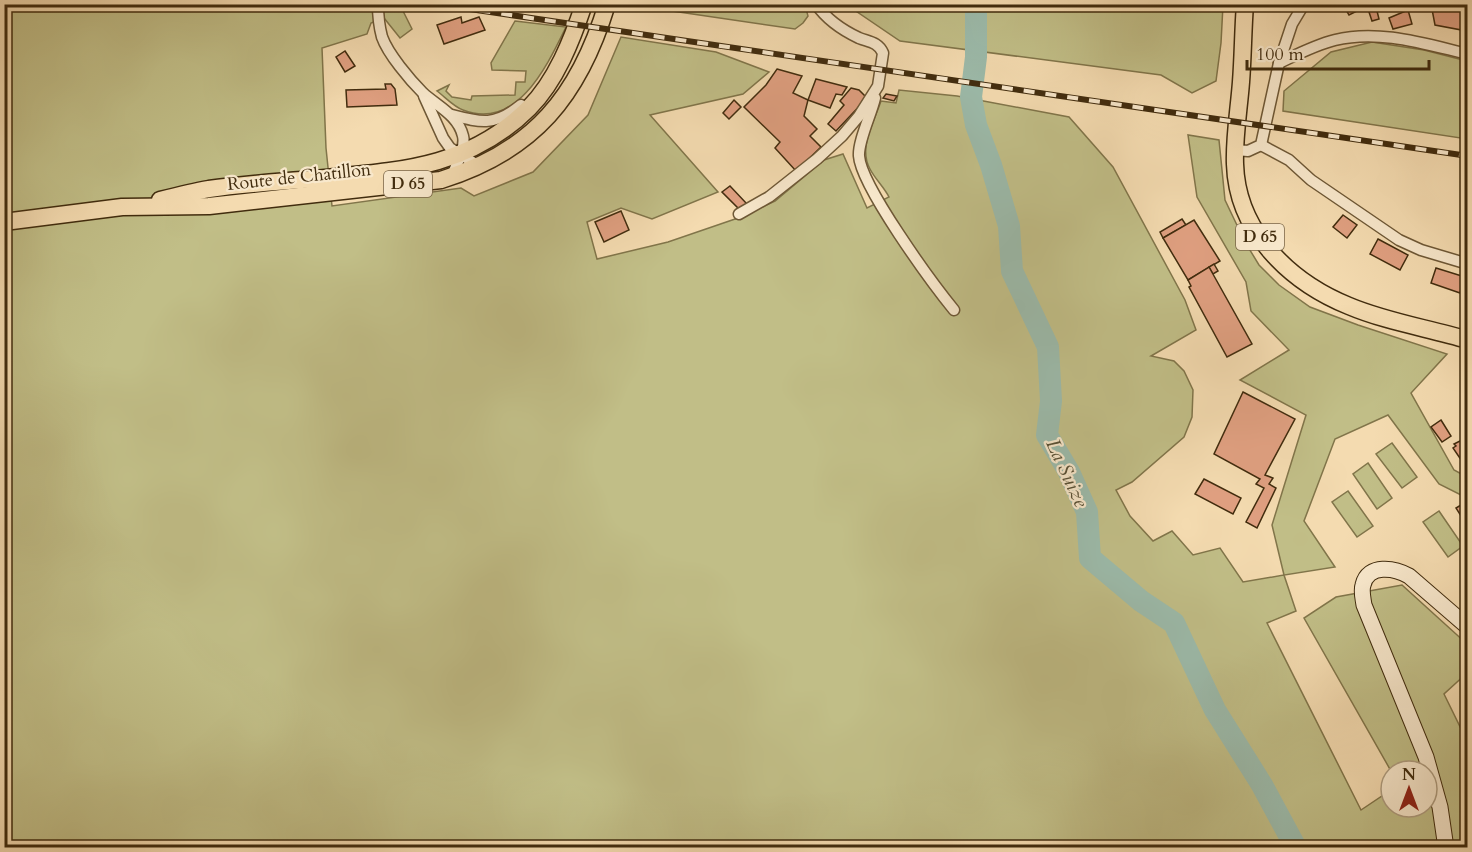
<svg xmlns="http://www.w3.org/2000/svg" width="1472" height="852" viewBox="0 0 1472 852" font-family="Cardo,serif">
	<rect width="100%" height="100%" fill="#f4dbb0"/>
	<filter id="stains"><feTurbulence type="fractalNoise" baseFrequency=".00333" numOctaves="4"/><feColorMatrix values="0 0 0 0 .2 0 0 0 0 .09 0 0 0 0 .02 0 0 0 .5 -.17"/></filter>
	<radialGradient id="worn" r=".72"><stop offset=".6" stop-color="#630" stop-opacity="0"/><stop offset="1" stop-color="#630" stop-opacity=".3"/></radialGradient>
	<!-- green -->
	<g fill="#c1be87" stroke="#81754a" stroke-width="1.5">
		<path d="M5 5H400L412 29 400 38 384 18 371 23 367 34 322 48 326 148 332 206 461 188 474 196 533 172 588 115 621 37 716 52 769 72 743 94 650 115 718 192 652 219 621 208 587 222 597 259 668 242 738 218 775 201 824 160 843 154 867 208 889 197C884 187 875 179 870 169 858 148 874 122 881 101L896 103 899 90 957 96 1069 117 1113 167 1185 300 1196 330 1151 356 1174 361 1184 371 1193 390 1192 417 1184 437 1132 482 1116 490 1130 516 1153 541 1172 531 1193 555 1220 548 1243 582 1284 575 1272 525 1306 415 1240 380 1289 350 1251 311 1246 282 1197 197 1188 135 1219 140 1225 200 1245 242 1259 265 1279 285 1310 307 1358 325 1447 354 1411 393 1454 470 1467 477V498L1439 484 1388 415 1335 439 1304 521 1335 567 1284 575 1296 611 1267 623 1361 810 1391 790V807H1427V771H1391L1304 618 1336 597 1402 585 1467 644V673L1444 694 1467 741V847L5 848Z"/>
		<path d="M631 5H805L808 16 803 23 795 29Z"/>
		<path d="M847 5H1223L1221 43 1216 81 1192 93 1161 75 900 41Z"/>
		<path d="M515 21 566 27C547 66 517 131 463 110 454 107 445 97 437 91L449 85 446 91 452 97 471 100 472 96 515 95 516 82H525L526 71 492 70 491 63Z"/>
		<path d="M1372 42 1424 50 1467 61V139L1283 111 1284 91 1331 52Z"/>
		<path d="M1392 443 1417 477 1402 488 1376 454Z"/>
		<path d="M1368 463 1392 498 1377 509 1353 474Z"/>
		<path d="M1348 491 1373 526 1357 537 1332 502Z"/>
		<path d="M1439 511 1463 546 1448 557 1423 522Z"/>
	</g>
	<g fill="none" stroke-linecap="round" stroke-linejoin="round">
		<!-- river -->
		<path stroke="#9cbbab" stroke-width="22" d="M976 4V57L971 97 976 125 991 165 1009 226 1012 271 1048 347 1051 401 1047 435 1069 472 1087 512 1090 558 1141 601 1174 623 1215 710 1262 785 1296 848"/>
	</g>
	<!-- building -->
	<g fill="#e0a081" stroke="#412c0e" stroke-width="1.5">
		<path d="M1348 4H1363L1365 7 1349 15 1345 8Z"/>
		<path d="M1431 4H1461L1463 16 1468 17 1467 31 1435 25Z"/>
		<path d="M1376 7 1379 19 1372 21 1368 9Z"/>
		<path d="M1408 10 1412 24 1393 29 1389 18Z"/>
		<path d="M461 17 462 23 479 17 485 30 444 44 437 25Z"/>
		<path d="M345 51 355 66 345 72 336 57Z"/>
		<path d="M777 69 802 76 793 93 808 100 804 116 817 129 810 136 821 147 796 171 775 148 780 142 744 107 766 85Z"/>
		<path d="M816 79 847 87 842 95 836 94 830 108 808 100Z"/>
		<path d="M385 84H391L395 89 397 105 347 107 346 90 386 89Z"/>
		<path d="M851 88 859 90 867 98 836 131 828 124 844 105 840 101Z"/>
		<path d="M886 94 897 96 894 101 883 98Z"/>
		<path d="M734 100 741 107 729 119 723 113Z"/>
		<path d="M730 186 747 204 739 209 722 192Z"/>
		<path d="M621 211 629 230 604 242 595 222Z"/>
		<path d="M1343 215 1357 225 1347 238 1333 227Z"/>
		<path d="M1182 219 1186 225 1163 238 1160 232Z"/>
		<path d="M1194 220 1220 261 1188 280 1163 238Z"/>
		<path d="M1378 239 1408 255 1400 270 1370 254Z"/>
		<path d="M1214 264 1218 271 1213 274 1209 267Z"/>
		<path d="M1209 267 1252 344 1227 357 1189 287 1191 286 1188 280Z"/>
		<path d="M1436 268 1465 277 1460 293 1431 283Z"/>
		<path d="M1243 392 1295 419 1265 475 1273 478 1269 484 1276 488 1257 528 1246 522 1264 488 1256 484 1260 479 1214 454Z"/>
		<path d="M1441 420 1451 436 1442 442 1431 427Z"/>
		<path d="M1462 440 1468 449V470L1453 448 1456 446 1454 444Z"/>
		<path d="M1204 479 1241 498 1233 514 1195 494Z"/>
		<path d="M1466 502 1468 504V527L1456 508Z"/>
	</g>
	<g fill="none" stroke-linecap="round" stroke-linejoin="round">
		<!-- minor casing -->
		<g stroke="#6e5836" stroke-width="13">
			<g id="minor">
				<path d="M378 4C378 16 379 26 382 37 388 54 410 80 423 93 437 106 458 115 463 136 466 148 456 165 452 176"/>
				<path d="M1279 63 1292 24 1304 4"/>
				<path d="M424 96 443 138 450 148 479 166"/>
				<path d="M875 98C871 115 858 141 859 156 861 186 932 283 954 310"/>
				<path d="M452 115C482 123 495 126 521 105"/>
				<path d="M1261 145 1289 160 1311 180 1399 240 1421 250 1468 264"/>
				<path d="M1235 150 1248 151 1261 145 1279 63C1298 54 1315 45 1335 40 1379 29 1425 44 1468 54"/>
				<path d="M739 214 769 197 817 159 842 136 859 116 878 86 883 53C878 42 869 42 859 38 842 30 827 20 816 4"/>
			</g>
		</g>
		<!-- secondary casing -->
		<g stroke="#412c0e" stroke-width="17">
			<path id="secondary" d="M1446 848 1440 807 1426 757 1364 605C1363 598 1361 591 1363 585 1368 563 1395 568 1409 576L1468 627"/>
		</g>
		<!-- primary casing -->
		<g stroke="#412c0e" stroke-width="19">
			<g id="primary">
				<path d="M1245 4C1243 30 1243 56 1241 82 1239 109 1234 137 1235 164 1237 232 1290 282 1349 306 1387 322 1428 328 1468 340"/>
				<path d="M160 200C176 196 192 192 209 189 243 184 279 182 313 179 394 171 467 170 529 108 556 81 572 40 584 4"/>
				<path d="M4 222 122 207 209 206 441 180C534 151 579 96 607 4"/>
			</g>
		</g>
		<!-- minor -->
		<use href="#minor" stroke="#f8e8cc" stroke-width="10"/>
		<!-- secondary -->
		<use href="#secondary" stroke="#f8e8cc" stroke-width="15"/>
		<!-- primary -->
		<use href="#primary" stroke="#f4dbb0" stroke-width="16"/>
		<!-- rail casing -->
		<g stroke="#412c0e" stroke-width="6">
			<path id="rail" d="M436 4 1468 156"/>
		</g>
		<!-- rail -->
		<use href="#rail" stroke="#f8e8cc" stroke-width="4" stroke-dasharray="11" stroke-linecap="butt"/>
	</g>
	<g text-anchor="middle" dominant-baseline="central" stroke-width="4.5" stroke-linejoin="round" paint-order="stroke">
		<!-- shield labels -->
		<g fill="#f8e8cc" stroke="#786447" stroke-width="1.5">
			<rect x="384" y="171" width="48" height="26" rx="4.5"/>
			<rect x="1236" y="224" width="48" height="26" rx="4.5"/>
		</g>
		<g font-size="16" font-weight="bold" fill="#412c0e">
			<text x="408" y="184">D 65</text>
			<text x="1260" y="237">D 65</text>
		</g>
		<!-- street labels -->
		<g font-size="18" fill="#412c0e" stroke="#f8e8cc">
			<text transform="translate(299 177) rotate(-6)">Route de Chatillon</text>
		</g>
		<!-- water labels -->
		<g font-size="20" font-style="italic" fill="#585035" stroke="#f8e8cc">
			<text transform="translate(1067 473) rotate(65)">La Suize</text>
		</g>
	</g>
	<!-- margin -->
	<rect width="1472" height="852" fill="none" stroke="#f4dbb0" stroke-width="24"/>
	<rect x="6" y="6" width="1460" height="840" fill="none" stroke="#412c0e" stroke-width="3"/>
	<rect x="12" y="12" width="1448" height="828" fill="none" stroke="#412c0e" stroke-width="1.5"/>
	<!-- north arrow -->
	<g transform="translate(1409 789)"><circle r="28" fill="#f8e8cc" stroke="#af9d80" stroke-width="1.5"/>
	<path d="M0-4.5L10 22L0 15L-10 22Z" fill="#8f2418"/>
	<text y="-9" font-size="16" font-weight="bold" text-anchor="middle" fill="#412c0e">N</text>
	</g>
	<!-- scale -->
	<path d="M1247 60v9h182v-9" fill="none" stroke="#412c0e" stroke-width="3"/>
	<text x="1256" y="60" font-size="18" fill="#412c0e" stroke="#f8e8cc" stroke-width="4.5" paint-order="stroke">100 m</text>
	<rect width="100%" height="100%" filter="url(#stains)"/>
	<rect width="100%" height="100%" fill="url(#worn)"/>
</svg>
